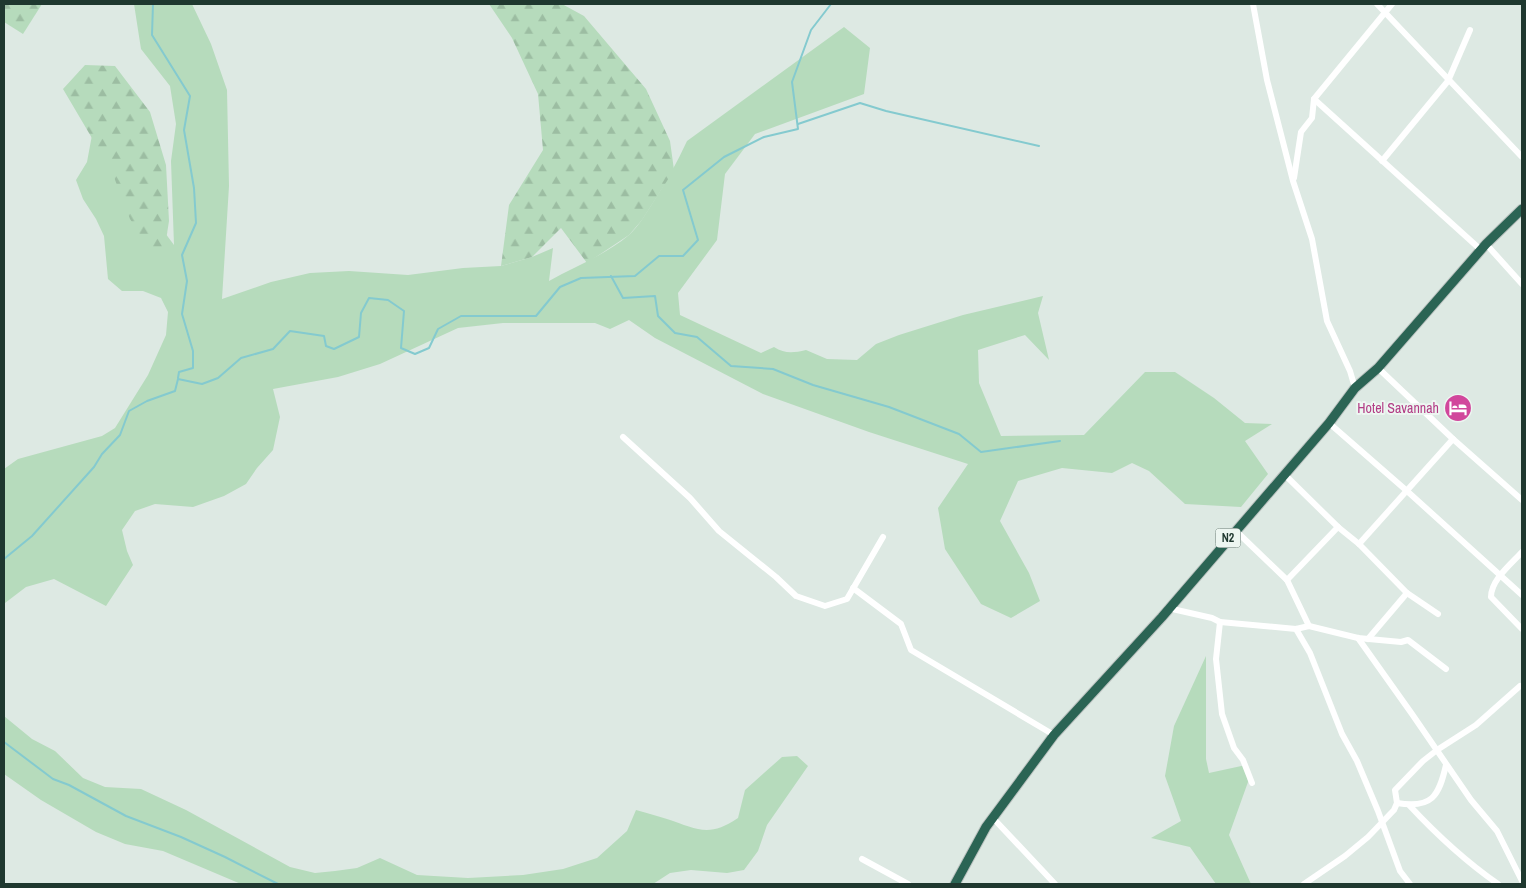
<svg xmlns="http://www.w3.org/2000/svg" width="1526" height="888" viewBox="0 0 1526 888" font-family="'Archivo Narrow',sans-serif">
	<defs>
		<pattern id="forest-firs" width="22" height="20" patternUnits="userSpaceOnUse" patternTransform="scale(1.25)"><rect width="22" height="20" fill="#b6dbbc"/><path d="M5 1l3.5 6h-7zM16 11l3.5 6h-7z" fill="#9cbda2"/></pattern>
	</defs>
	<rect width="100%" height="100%" fill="#dde9e3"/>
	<!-- green -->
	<g fill="#b6dbbc">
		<path d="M134 4H192L211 44 227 90 229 186 222 299 271 282 310 273 349 271 408 275 463 268 501 266 532 257 553 248 549 281C576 266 605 255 629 235 638 227 645 215 652 204 665 184 677 163 687 141L844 27 870 48 864 94 755 134 725 174 717 240 678 293 680 315 761 353 774 347C785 354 793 353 806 350L827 359 857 360 876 344 899 335 963 315 1043 296 1038 313 1049 360 1025 335 978 350 979 383 1001 436 1084 435 1145 372H1175L1214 398 1245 423 1272 424 1245 441 1268 474 1241 507 1185 504 1149 471 1132 463 1112 473 1062 468 1018 481 1000 521 1029 573 1040 601 1011 618 981 604 945 549 938 508 968 464 869 432 763 394 655 338 629 320 610 329 595 323H503L458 328 380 364 338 377 273 389 280 417 273 450 257 468 246 484 224 496 193 507 155 504 135 511 122 530 127 551 133 565 106 606 54 579 26 587 5 603 4 606V469L18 459 102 436 115 428 148 375 166 335 168 312 161 298 143 291H122L108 279 104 236 96 219 83 199 76 180 87 162 92 135 174 245 171 161 176 124 170 86 141 49Z"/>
		<path d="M1206 656V759L1209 773 1246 765 1248 782 1229 835 1251 884H1216L1190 847 1151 838 1181 821 1165 776 1174 726Z"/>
		<path d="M4 716 32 739 55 751 83 778 105 787 141 789 186 810 290 867 315 873 335 871 357 868 380 858 417 875 468 878 523 875 563 869 597 858 627 831 636 810C647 813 657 816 667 819 697 829 709 838 738 818L745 790 782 757 797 756 808 766 767 825 758 851 744 870 727 873 691 870 670 873 653 884H241L163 851 125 844 96 832 41 800 4 774Z"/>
	</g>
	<!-- forest -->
	<g fill="url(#forest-firs)">
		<path d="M4 4H42L23 34 4 22Z"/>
		<path d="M489 4H562L584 16 646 89 670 141 674 170 642 220 629 235 587 263 561 228 532 257 501 266 509 205 543 150 538 94 512 38Z"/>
		<path d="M85 65 115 66 150 112 166 165 169 221 164 253 146 244 130 219 112 172 63 89Z"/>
	</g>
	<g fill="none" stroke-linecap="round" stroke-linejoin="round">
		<!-- stream -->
		<g stroke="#84cacf" stroke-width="2">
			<path d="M153 4 152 35 190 96 184 130 194 188 196 223 182 255 187 281 182 314 193 351V368L179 372 178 378"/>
			<path d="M798 124 860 103 886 111 1039 146"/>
			<path d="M611 276 623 298 655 296 658 316 675 333 697 337 731 366 773 369 813 385 889 407 959 434 981 452 1060 441"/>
			<path d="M4 559 32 536 94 467 102 454 120 435 129 411 147 401 175 391 178 379 202 384 218 378 241 358 273 349 290 331 324 336 326 346 334 349 359 337 361 313 369 298 388 300 404 311 401 348 415 354 429 348 438 329 461 316H536L560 287 581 278 635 276 659 256H683L698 240 683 190 724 157 764 137 798 129 792 82 811 30 831 4"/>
			<path d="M4 742 53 779 69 785 126 816 181 837 225 857 278 884"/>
		</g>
		<!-- highway casing -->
		<g stroke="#bcc3c1" stroke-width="11">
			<path id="highway" d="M955 884 986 827 1054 735 1162 617 1329 423 1355 388 1378 368 1486 244 1522 209"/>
		</g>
		<!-- minor -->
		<g stroke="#fff" stroke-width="6">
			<path d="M1253 4 1267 80 1293 181 1312 239 1327 321 1350 371 1355 388"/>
			<path d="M1377 4 1522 157"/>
			<path d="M1314 99 1481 250"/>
			<path d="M1382 161 1448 81 1470 30"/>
			<path d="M1294 178 1301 132 1312 118 1314 99 1392 4"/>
			<path d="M1486 244 1522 284"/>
			<path d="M1378 368 1453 439 1522 500"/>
			<path d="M1329 423 1407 491 1522 595"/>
			<path d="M623 437 690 498 719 531 776 577 796 596 825 606 847 599 883 537"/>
			<path d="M1284 474 1338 527 1359 544 1407 593 1438 614"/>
			<path d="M1235 530 1287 580 1309 626"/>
			<path d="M1359 544 1453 439"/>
			<path d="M1522 552C1511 564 1491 580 1491 597L1522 629"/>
			<path d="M1287 580 1338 527"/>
			<path d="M853 588 901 624 911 650 1054 735"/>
			<path d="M1168 608 1212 618 1220 622 1296 629 1309 626 1358 638 1401 642 1408 640 1446 669"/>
			<path d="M1220 622 1216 659 1222 714 1234 748 1243 760 1252 783"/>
			<path d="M1296 629 1310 653 1342 734 1357 761 1378 811 1400 871 1410 884"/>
			<path d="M1358 638 1412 714 1471 800 1497 831 1522 881"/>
			<path d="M1368 639 1407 593"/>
			<path d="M1397 803C1432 809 1439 796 1446 765"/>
			<path d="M1409 805C1436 834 1465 861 1498 884"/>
			<path d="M993 818 1055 884"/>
			<path d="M862 859 908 884"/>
			<path d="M1304 884 1345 856 1368 837 1394 810 1397 803 1395 790 1423 761 1437 750 1476 725 1520 686"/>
		</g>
		<!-- highway -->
		<use href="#highway" stroke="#2b6454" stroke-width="9"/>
	</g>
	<!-- icons -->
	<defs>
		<g id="hotel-disc" transform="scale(1.4375)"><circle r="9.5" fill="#d1479c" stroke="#edf6f1"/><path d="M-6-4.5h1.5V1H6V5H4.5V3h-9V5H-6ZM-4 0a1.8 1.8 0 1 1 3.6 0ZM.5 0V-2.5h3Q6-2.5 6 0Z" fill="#fff"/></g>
	</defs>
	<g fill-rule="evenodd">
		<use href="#hotel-disc" x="1458" y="408"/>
	</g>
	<g text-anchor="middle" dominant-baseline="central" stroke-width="4" stroke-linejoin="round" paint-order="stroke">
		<!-- shield labels -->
		<rect fill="#edf6f1" stroke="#5d7169" stroke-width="1" x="1215.5" y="528.5" width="25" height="19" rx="4"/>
		<g font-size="12" font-weight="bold" fill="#1f382f">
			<text x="1228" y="538">N2</text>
		</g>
		<!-- hotel labels -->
		<g font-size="14" fill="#b23c85" stroke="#edf6f1" text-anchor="end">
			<text x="1439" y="408">Hotel Savannah</text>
		</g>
	</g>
	<!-- border -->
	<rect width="1526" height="888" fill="none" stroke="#1f382f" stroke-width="10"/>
</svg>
